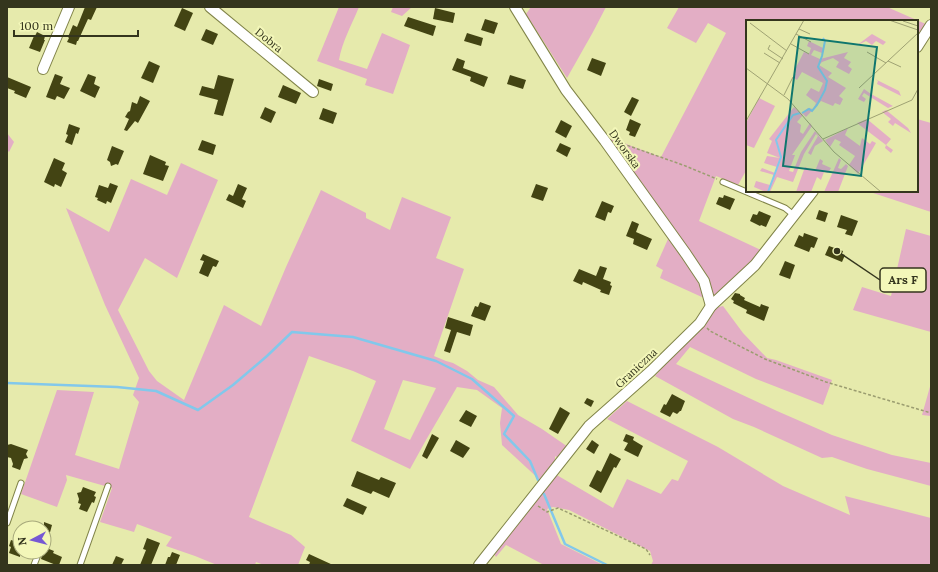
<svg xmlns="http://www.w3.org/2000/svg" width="938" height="572" viewBox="0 0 938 572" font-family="Lora,serif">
	<rect width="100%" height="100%" fill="#e6eaac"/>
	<!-- green -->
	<g fill="#e3aec5" fill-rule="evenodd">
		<path d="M339 7H359C352 24 342 42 339 60L367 69 382 33 410 45 393 94 365 85 367 79 317 61Z"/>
		<path d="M393 7H412L402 16 391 12Z"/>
		<path d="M531 7H606L593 32 567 78 526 14Z"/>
		<path d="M679 7H887L928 25 917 38V21H747V169L738 185 716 176 699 221 763 251 721 295 715 296 713 294 705 273 679 238 609 138 618 141 661 157 726 33 708 23 696 43 667 28Z"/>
		<path d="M917 119 931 123V212L867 191H917Z"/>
		<path d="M7 133 14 142 9 152 7 150Z"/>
		<path d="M181 163 218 180 177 278 145 258 118 310 149 371 157 381 184 400 224 305 261 326 286 267 321 190 366 213V218L390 230 402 197 451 217 436 258 464 269 434 356 446 361 453 363 467 371 478 380 494 387 518 415 542 429 568 447 558 458 555 456V462L541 481 502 445 500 423 502 408 477 390 457 387 426 440 410 469 351 441 376 381 353 371 309 356 249 517 291 535 305 547 298 565H264L256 562 255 565H217L195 556 166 546 172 537 137 524 134 532 100 522 112 488 66 475 67 480 57 507 21 494 57 390 94 392 75 455 119 469 139 402 133 395 139 378 105 305 66 208 109 232 131 179 167 195ZM403 380 436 388 410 440 384 429Z"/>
		<path d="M906 229 931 236V332L853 310 862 287 891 296Z"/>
		<path d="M668 239C680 256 700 278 704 298L660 278 663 270 656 266Z"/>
		<path d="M723 306 743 333 767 358 776 360 832 380 823 405 756 379 690 347 676 364 777 411 832 435 892 455 931 463V486L867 469 832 457 822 458 754 427 733 419 655 376 715 308Z"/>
		<path d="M931 383V416L922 415Z"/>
		<path d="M627 401 718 447 783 486 850 515 845 496 931 518V565H651L653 561 650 551 569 510 553 507 547 509 561 544 603 565H544L506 545 496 557 493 552 555 474 613 508 627 479 661 494 672 479 678 481 688 461 607 419Z"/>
	</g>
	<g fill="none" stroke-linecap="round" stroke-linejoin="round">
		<!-- stream -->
		<g stroke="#82c8eb" stroke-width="2.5">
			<path d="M7 383 117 387 156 391 198 410 233 385 267 356 292 332 353 337 436 361 472 379 514 416 504 434 530 461 538 480"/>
			<path d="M544 494 565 544 607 565"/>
		</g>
	</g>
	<!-- building -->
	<g fill="#434413">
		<path d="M85 7H97L91 20 88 19 78 41H77L76 45 67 42 69 38 68 37 73 25 77 27Z"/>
		<path d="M182 8 193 13 185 31 174 26Z"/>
		<path d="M435 8 455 13 453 23 433 19Z"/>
		<path d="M408 17 436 26 433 36 404 26Z"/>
		<path d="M485 19 498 23 494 34 481 30Z"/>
		<path d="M206 29 218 34 213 45 201 40Z"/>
		<path d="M37 32 45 36 44 40H45L40 52 29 48 34 36H35Z"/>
		<path d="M467 33 483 38 481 46 464 41Z"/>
		<path d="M457 58 465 61 463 68 488 77 484 87 470 81 471 77 452 70Z"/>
		<path d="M592 58 606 63 601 76 587 70Z"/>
		<path d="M149 61 160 66 153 83 141 78Z"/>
		<path d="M55 74 63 77 60 84 70 88 64 99 57 96 55 100 46 97Z"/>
		<path d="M88 74 96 77 94 84 100 87 95 98 80 91Z"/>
		<path d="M218 75 234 79 223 116 214 114 218 100 199 95 202 86 214 89Z"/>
		<path d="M510 75 526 80 523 89 507 84Z"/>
		<path d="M7 77 31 87 26 98 14 93 15 91 7 88Z"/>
		<path d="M319 79 333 84 331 91 317 86Z"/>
		<path d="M283 85 301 93 296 104 278 97Z"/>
		<path d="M140 96 150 101 138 123 135 121 127 131 124 130 129 119 125 117 128 112 130 111 132 102 137 104Z"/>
		<path d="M632 97 639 100 631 116 624 112Z"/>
		<path d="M265 107 276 112 271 123 260 118Z"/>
		<path d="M323 108 337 113 333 124 319 119Z"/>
		<path d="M630 119 641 124 635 137 629 135 630 132 626 130Z"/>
		<path d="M561 120 572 126 566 138 555 132Z"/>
		<path d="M69 124 80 128 78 134 76 133 72 145 65 142 68 135 66 134Z"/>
		<path d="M202 140 216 145 213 155 198 150Z"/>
		<path d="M560 143 571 148 567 157 556 151Z"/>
		<path d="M112 146 124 151 118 165 116 164 111 166 110 162 107 160Z"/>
		<path d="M150 155 166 162 165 165 169 166 163 181 143 174Z"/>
		<path d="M54 158 65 163 62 170 67 173 61 187 55 184 54 187 44 182Z"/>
		<path d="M110 183 118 186 111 203 107 201 106 204 97 200 98 198 95 197 99 185 108 188Z"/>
		<path d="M238 184 247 188 242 199 246 201 243 208 226 200 229 194 233 196Z"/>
		<path d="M536 184 548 188 543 201 531 197Z"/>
		<path d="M724 195 735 199 730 210 716 204 719 197 723 198Z"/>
		<path d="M602 201 614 206 611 213 608 212 605 221 595 217Z"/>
		<path d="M819 210 828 213 825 222 816 219Z"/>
		<path d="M759 211 771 216 766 227 761 225 760 226 750 221 753 214 757 215Z"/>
		<path d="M841 215 858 221 852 236 845 234 847 230 837 227Z"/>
		<path d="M632 221 639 224 636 232 652 239 647 250 633 244 634 239 626 236Z"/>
		<path d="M804 233 818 238 814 248 811 247 809 252 794 246 799 235 803 237Z"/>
		<path d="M829 246 843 251 842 254 845 255 842 262 825 255Z"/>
		<path d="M203 254 219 261 216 267 213 266 208 277 199 273 204 261 200 260Z"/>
		<path d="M785 261 795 265 790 279 779 275Z"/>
		<path d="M600 266 607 268 603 279 611 282 610 285 612 286 609 295 600 292 601 290 583 282 582 285 573 281 579 269 596 276Z"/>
		<path d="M735 293 740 294V295L745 298 744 300 760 307 761 304 769 307 764 321 746 313 747 310 733 303 734 301 731 299Z"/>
		<path d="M480 302 491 306 485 321 471 316 475 306 478 307Z"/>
		<path d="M448 317 473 325 470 336 457 332 450 353 444 351 451 330 445 328Z"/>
		<path d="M672 394 685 401 681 411H680L677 414 673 412 670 417 660 412 664 404 666 405Z"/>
		<path d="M587 398 594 401 591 407 584 403Z"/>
		<path d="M560 407 570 413 558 434 549 429Z"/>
		<path d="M466 410 477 416 471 427 459 421Z"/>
		<path d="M432 434 439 438 427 459 422 456Z"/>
		<path d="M626 434 634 437 633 440 643 446 638 457 624 450 628 443 623 441Z"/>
		<path d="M456 440 470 448 463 458 450 451Z"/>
		<path d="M592 440 599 445 594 454 586 449Z"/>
		<path d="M11 444 28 450 26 454 28 458 24 459 20 470 12 467 13 464 11 458 7 457V445Z"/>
		<path d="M610 453 621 459 616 468 614 467 601 493 589 486 597 470 601 472Z"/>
		<path d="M357 471 379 480 381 477 396 483 389 498 373 491 371 494 351 486Z"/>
		<path d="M83 487 96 492 94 496 96 497 94 503 92 502 87 512 79 509 81 504 78 503 79 499 77 493 81 492Z"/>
		<path d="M347 498 367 507 363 515 343 506Z"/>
		<path d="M44 522 52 525 46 547H44Z"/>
		<path d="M147 538 160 543 151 565H140L146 550 143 549Z"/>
		<path d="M11 540 20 543V557L9 553 11 547 9 546Z"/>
		<path d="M44 547 54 551 53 553 62 557 59 565H56L41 559 43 552H44Z"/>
		<path d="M172 552 180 555 176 565H165L168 557H170Z"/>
		<path d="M309 554 333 565H309L310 562 306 560Z"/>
		<path d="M116 556 124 559 121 565H112Z"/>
	</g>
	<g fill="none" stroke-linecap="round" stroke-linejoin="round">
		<!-- service casing -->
		<g stroke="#818449" stroke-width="7">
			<g id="service">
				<path d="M723 182 785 208 795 216"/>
				<path d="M7 523 21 483"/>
				<path d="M34 565 39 552"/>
				<path d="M80 565 108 486"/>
			</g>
		</g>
		<!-- minor casing -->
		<g stroke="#818449" stroke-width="12">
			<g id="minor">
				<path d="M210 7 313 92"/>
				<path d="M515 7 566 90 605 141 686 254 704 281 711 306"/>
				<path d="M917 47 931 25"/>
				<path d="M43 69 69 7"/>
				<path d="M479 565 589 426 651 371 700 323 711 306 755 265 813 191"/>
			</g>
		</g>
		<!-- path -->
		<g stroke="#9b9d70" stroke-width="1.5" stroke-dasharray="3 2" stroke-linecap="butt">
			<path d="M618 142 683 165 717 179"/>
			<path d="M707 328 710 331 765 359 826 382 931 413"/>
			<path d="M538 506 547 512 558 508 646 549 650 555"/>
		</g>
		<!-- service -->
		<use href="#service" stroke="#fff" stroke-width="5"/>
		<!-- minor -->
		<use href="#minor" stroke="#fff" stroke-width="10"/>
	</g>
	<g text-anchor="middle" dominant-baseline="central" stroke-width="4" stroke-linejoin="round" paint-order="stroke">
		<!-- street labels -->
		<g font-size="11" fill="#34351d" stroke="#f3f7b9">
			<text transform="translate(269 40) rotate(39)">Dobra</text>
			<text transform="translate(625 149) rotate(54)">Dworska</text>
			<text transform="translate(636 368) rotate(-43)">Graniczna</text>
		</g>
	</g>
	<!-- overview -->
	<g transform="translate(746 20)">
		<rect width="172" height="172" fill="#e6eaac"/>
		<path d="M126 14 140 22 137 25 130 21 126 25 120 21 110 26ZM63 21 77 28 76 33 68 30 65 35 74 39 102 32 98 38 105 42 102 46 106 49 103 54 90 47 93 42 87 38 76 42 73 45 86 53 82 57 100 68 93 76 97 79 94 85 89 83 87 86 75 81 60 97 56 93 62 88 67 89 70 83 60 75 65 68 73 72 77 63 56 52 51 60 47 57 50 53 48 51 58 32 63 34 65 28 61 26ZM129 59 153 71 155 76 131 64 132 61ZM118 69 125 74 147 86 142 88 118 73 116 76 120 79 118 82 112 79ZM13 78 29 86 8 128 0 125V103ZM48 87 57 95 51 102 55 105 54 112 57 114 64 103 66 106 46 135H49L43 151 47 152 55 132 69 111 77 121 69 126 65 135 62 133 72 116 70 114 58 134 47 162 31 157 24 172H20L8 167 10 161 24 165 28 155 14 151 16 148 29 153 31 147 18 143 21 136 34 138 21 133 26 121 23 119ZM140 90 162 108 165 113 149 103 147 106 142 102 145 99 136 92ZM121 99 145 119 140 125 147 130 145 133 139 128 140 125 111 103ZM102 108 99 115 114 126 116 118 124 124 126 121 130 123 112 154 103 145 109 136 93 125 95 122 89 119 84 127 79 120ZM93 138 95 140 92 148 95 149 100 144 102 146 92 172H78ZM74 139 77 141 76 144 85 148 82 153 78 152 75 160 71 157 65 172H50L59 147 69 151Z" fill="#e3aec5"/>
		<path fill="none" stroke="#82c8eb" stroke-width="2" d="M56 93 63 89 66 91 71 85 79 70 81 61 72 47 76 36 79 21 77 18M22 172 35 137 30 120 47 95 54 93"/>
		<path fill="none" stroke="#9fa273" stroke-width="1" d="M143 0 172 10M157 1 172 6M4 3 41 31M53 9 64 14M50 14 65 22M45 24 63 34M24 25 22 29 37 39M121 32 140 43M18 33 34 43M142 41 155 47M0 48 42 79 88 132 135 172M113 68 172 13M38 75 47 57M0 101 58 0M77 119 166 80 172 69"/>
		<path fill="#0f766e" fill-opacity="0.15" stroke="#0f766e" stroke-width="2" d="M53 17 131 27 115 156 37 146Z"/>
		<rect width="172" height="172" fill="none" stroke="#34351d" stroke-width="2"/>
	</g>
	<!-- callouts -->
	<path fill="none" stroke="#34351d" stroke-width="1.5" d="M837 251L880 280"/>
	<circle fill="#34351d" stroke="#f3f7b9" stroke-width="1.5" cx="837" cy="251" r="4"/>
	<rect fill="#f3f7b9" stroke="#34351d" stroke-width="1.5" x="880" y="268" width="46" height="24" rx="4"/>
	<g font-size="12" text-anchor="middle" font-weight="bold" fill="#34351d">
		<text x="903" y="284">Ars F</text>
	</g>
	<!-- border -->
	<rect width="938" height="572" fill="none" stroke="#34351d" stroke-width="16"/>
	<!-- north arrow -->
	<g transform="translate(32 540) rotate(263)"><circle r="19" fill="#f3f7b9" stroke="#a7a97b"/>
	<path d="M0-3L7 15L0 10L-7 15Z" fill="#7759d3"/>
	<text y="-6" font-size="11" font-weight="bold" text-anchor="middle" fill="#34351d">N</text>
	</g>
	<!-- scale -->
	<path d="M14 30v6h124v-6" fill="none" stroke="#34351d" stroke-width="2"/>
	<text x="20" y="30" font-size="12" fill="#34351d" stroke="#f3f7b9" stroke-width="3" paint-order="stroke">100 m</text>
</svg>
